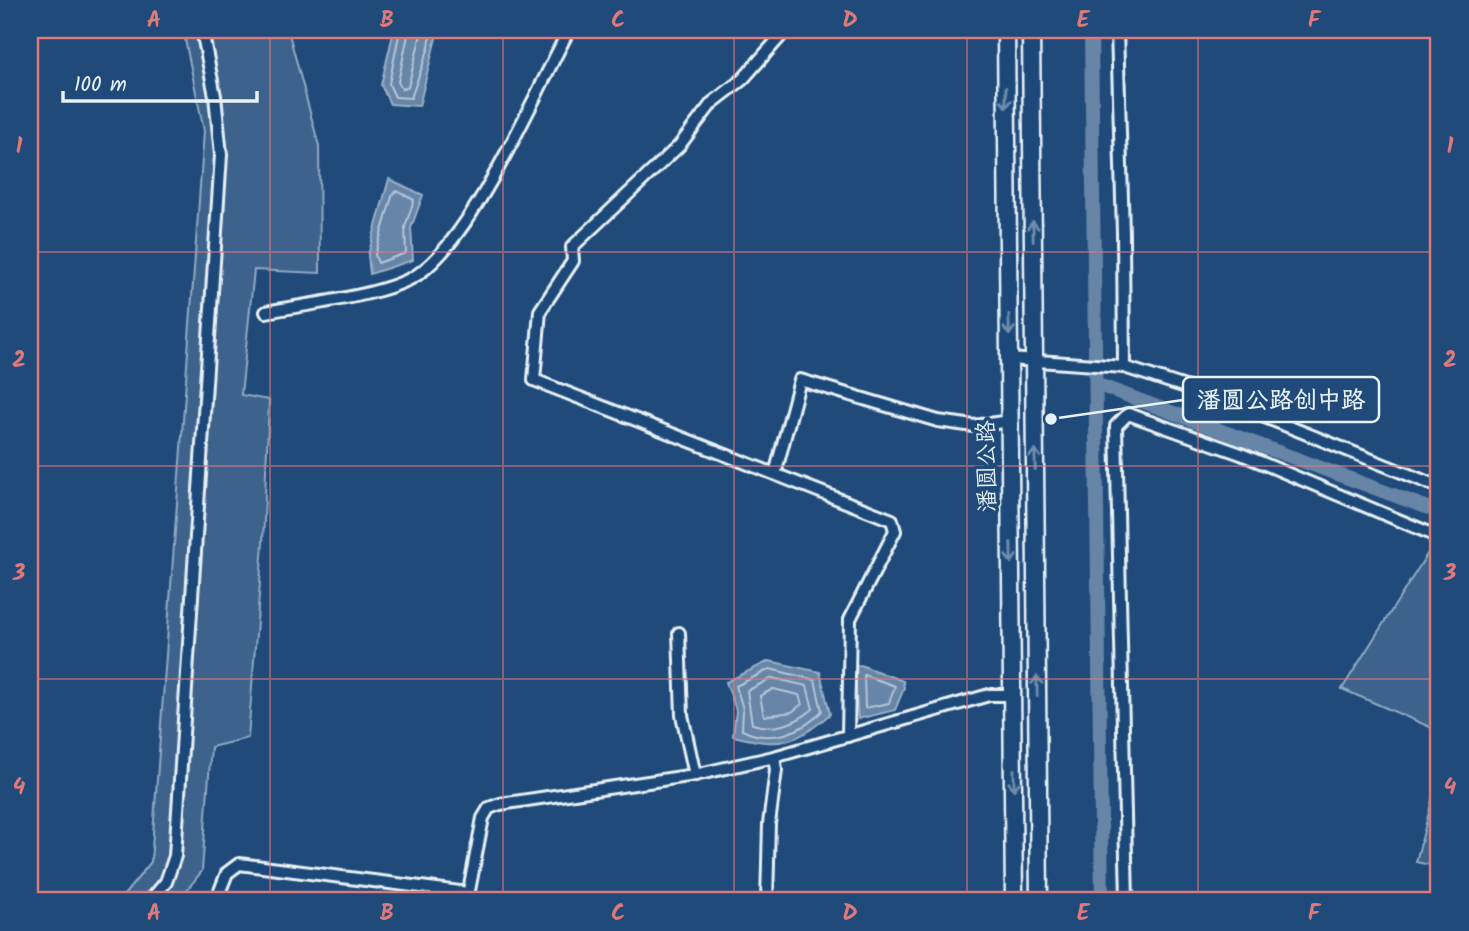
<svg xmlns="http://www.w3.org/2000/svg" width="1469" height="931" viewBox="0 0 1469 931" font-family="Kalam,'LXGW WenKai TC',sans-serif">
	<rect width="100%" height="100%" fill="#1f4a7a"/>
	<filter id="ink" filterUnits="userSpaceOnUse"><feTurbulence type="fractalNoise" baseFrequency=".0143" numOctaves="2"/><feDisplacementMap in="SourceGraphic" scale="14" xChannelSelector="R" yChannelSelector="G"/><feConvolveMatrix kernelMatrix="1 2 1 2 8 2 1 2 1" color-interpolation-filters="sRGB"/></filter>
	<g filter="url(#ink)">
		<!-- green -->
		<g fill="#3c628c" stroke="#92aac2" stroke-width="2">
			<path d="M183 30H288L319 146 320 273 254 270 241 395 269 400 263 543 248 738 211 747 202 871 178 901H119L151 862 204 131Z"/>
			<path d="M1431 548 1439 555V731L1342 689Z"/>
			<path d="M1439 773V867L1416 862Z"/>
		</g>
		<!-- water -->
		<g fill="#6685a7" stroke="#9ab0c7" stroke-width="2">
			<path d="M394 30H438L419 106 390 104 381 85Z"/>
			<path d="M389 179 423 195 411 228 413 260 370 274 368 255Z"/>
			<path d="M769 661 820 672 830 714C793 746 780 747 733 736L736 710 726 682Z"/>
			<path d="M860 665 903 681 904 688 895 710 858 719 854 668Z"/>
		</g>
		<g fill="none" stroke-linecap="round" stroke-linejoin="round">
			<!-- shore -->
			<g stroke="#b4c6d8" stroke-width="2">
				<path d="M400 30 389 84 395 97 411 98 429 47 431 30"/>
				<path d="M409 30 398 82 402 89 408 87 422 30"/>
				<path d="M397 191 414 200 405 227 406 253 378 263 375 255 393 193Z"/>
				<path d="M770 669 815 680 822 711C802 733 770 744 742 730L743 709 736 686Z"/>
				<path d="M864 675 895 686 889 703 865 708Z"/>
				<path d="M772 678 807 686 813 709C795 724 775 731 752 724L747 691Z"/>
				<path d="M773 689 799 695 802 704 792 712 764 716 760 696Z"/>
			</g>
			<!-- canal -->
			<g stroke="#6685a7" stroke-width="14">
				<path d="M1091 30 1102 901"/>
				<path d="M1096 384 1439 512"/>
			</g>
			<!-- street casing -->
			<g stroke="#e8f1f8" stroke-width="16">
				<g id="street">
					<path d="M786 30 743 79 712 103 679 146 572 247 573 261 540 311 534 380 892 520 895 531 850 619 848 736"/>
					<path d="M266 312C307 304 384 296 417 275 474 237 535 93 569 30"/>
					<path d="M1009 359 1124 367 1123 233 1117 30"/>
					<path d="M1124 367 1210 395 1439 487"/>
					<path d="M775 474 800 380 938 421 974 426 1010 421"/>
					<path d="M679 633 682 715 695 775"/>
					<path d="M150 901 166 882 175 856 221 155 215 96 202 30"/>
					<path d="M216 901 227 873 239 864 468 893"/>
					<path d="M467 901 483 818 489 808 500 804 695 775 774 757 989 695H1013"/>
					<path d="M767 901 769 824 776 770 774 757"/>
					<path d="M1127 901 1116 426 1128 414 1241 454 1439 537"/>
				</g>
			</g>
			<!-- secondary casing -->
			<g stroke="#e8f1f8" stroke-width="21">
				<g id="secondary">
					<path d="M1006 30 1014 901"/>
					<path d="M1031 30 1039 901"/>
				</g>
			</g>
			<!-- street -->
			<use href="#street" stroke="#1f4a7a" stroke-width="10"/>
			<!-- secondary -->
			<use href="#secondary" stroke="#1f4a7a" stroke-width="16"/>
		</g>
		<!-- one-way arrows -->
		<defs><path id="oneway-shaft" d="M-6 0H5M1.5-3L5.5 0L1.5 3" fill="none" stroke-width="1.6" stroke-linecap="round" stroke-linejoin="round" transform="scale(1.75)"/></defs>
		<g stroke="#6f8dac">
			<use href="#oneway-shaft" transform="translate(1006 98) rotate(89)"/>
			<use href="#oneway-shaft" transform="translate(1033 231) rotate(-91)"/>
			<use href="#oneway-shaft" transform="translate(1009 325) rotate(89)"/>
			<use href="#oneway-shaft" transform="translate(1035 459) rotate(-91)"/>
			<use href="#oneway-shaft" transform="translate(1011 553) rotate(89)"/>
			<use href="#oneway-shaft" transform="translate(1037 686) rotate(-91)"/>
			<use href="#oneway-shaft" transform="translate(1014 780) rotate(90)"/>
		</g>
	</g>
	<!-- grid -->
	<path fill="none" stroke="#dd787b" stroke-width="2" stroke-opacity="0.55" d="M270 30V901M503 30V901M734 30V901M967 30V901M1198 30V901M30 252H1439M30 466H1439M30 679H1439"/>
	<g text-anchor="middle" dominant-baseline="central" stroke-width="7" stroke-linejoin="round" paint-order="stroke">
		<!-- street labels -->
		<g font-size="23" fill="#e8f1f8" stroke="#1f4a7a">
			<text transform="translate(988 466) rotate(-91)">潘圆公路</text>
		</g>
	</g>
	<!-- callouts -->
	<path fill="none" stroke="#e8f1f8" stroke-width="2.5" d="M1051 419L1183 400"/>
	<circle fill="#e8f1f8" stroke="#1f4a7a" stroke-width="2.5" cx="1051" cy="419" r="7"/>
	<rect fill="#1f4a7a" stroke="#e8f1f8" stroke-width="2.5" x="1183" y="377" width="196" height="45" rx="7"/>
	<g font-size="24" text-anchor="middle" font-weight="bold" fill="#e8f1f8">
		<text x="1281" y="408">潘圆公路创中路</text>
	</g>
	<!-- margin -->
	<rect width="1469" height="931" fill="none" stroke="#1f4a7a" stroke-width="77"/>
	<!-- scale -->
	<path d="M63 91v10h194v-10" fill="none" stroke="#e8f1f8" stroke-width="3.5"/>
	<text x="74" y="91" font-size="21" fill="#e8f1f8" stroke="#1f4a7a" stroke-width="5" paint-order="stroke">100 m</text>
	<rect x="38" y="38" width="1392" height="854" fill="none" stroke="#dd787b" stroke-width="2.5"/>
	<g font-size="23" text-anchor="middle" font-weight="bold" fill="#dd787b">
		<text x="154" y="27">A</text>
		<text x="387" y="27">B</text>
		<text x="618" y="27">C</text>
		<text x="850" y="27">D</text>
		<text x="1083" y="27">E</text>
		<text x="1314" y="27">F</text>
		<text x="19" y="153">1</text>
		<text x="1450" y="153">1</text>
		<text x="19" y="367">2</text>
		<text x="1450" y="367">2</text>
		<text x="19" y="580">3</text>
		<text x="1450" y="580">3</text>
		<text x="19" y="794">4</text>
		<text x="1450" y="794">4</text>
		<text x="154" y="920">A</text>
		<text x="387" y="920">B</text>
		<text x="618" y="920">C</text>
		<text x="850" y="920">D</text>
		<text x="1083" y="920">E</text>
		<text x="1314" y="920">F</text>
	</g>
</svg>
